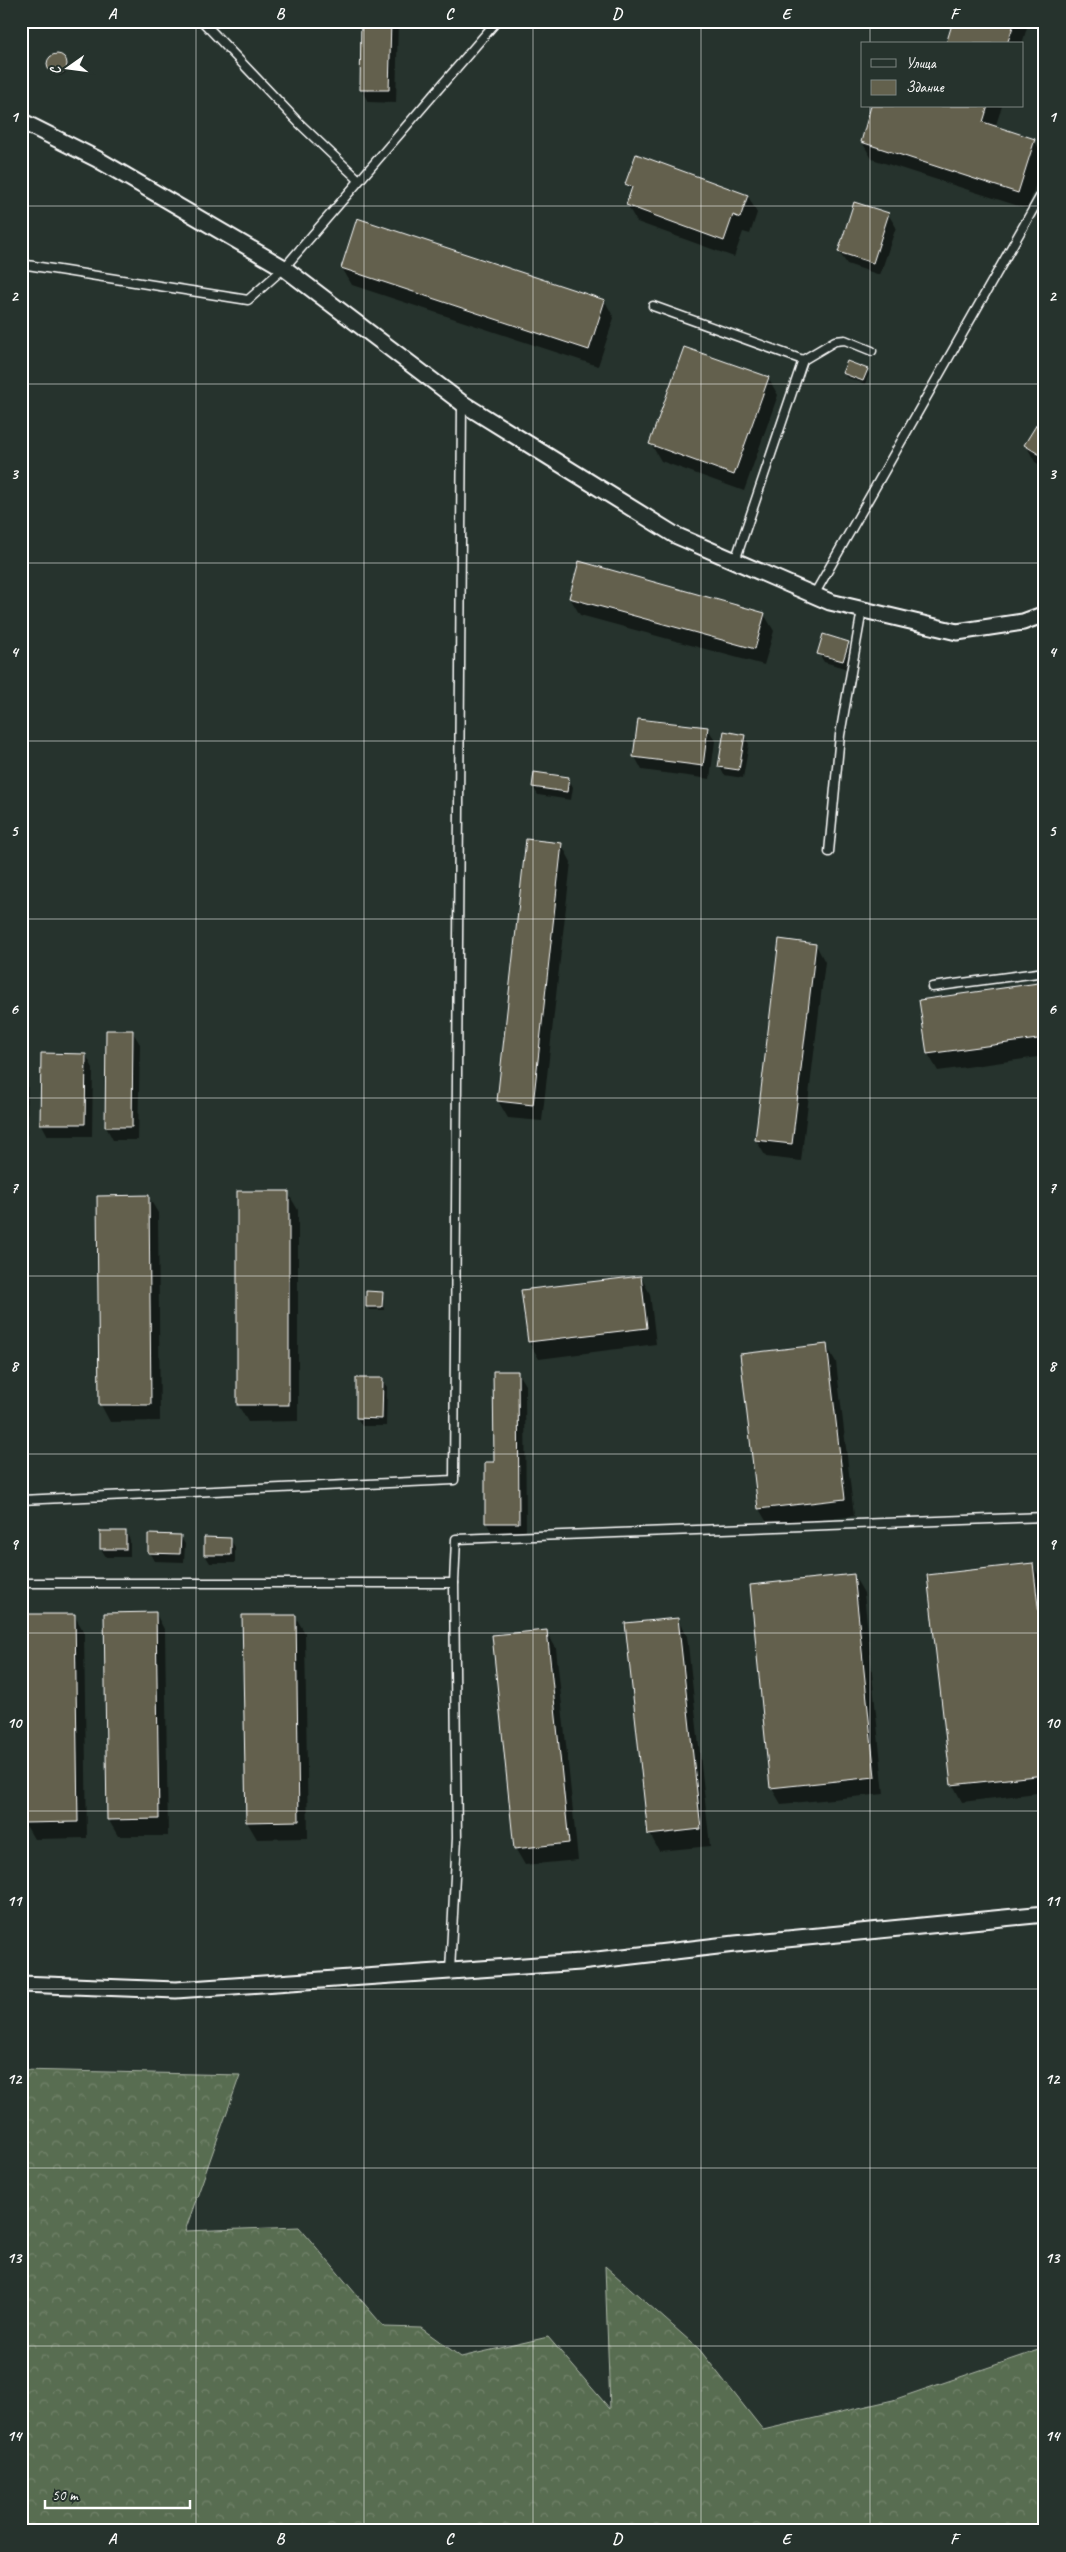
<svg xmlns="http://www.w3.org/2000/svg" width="1066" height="2552" viewBox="0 0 1066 2552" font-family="Caveat,sans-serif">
	<defs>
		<pattern id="forest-crowns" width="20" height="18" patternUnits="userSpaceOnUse" patternTransform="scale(1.25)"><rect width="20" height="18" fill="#596d51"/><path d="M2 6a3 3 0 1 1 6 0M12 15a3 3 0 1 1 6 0" fill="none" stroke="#72836b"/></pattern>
	</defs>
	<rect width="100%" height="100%" fill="#26332d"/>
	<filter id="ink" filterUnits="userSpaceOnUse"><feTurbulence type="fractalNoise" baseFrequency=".02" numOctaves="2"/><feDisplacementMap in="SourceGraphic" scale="10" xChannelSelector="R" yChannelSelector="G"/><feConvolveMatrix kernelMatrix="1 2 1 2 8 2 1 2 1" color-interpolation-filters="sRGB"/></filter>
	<g filter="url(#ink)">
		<!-- forest -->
		<path fill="url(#forest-crowns)" stroke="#acb6a8" d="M21 2070 240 2075 185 2231 299 2227 384 2327 421 2328 461 2357 548 2337 610 2409 605 2266 699 2349 763 2430 893 2400 1045 2348V2531H21Z"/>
		<!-- shadow -->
		<g fill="#0007">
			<path d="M363 21H398L396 103 368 102 361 89Z"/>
			<path d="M955 21H1029L1022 44H948Z"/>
			<circle cx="58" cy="66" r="10"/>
			<path d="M872 106H1002L995 128 1034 140 1044 157 1028 209 872 159 862 142Z"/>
			<path d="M627 184 748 196 757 213 750 234 743 232 734 257 637 222 627 205 632 192Z"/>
			<path d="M888 214 896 227 880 275 847 264 839 252Z"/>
			<path d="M342 268 605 301 614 318 598 366 352 285Z"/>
			<path d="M867 370 869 374 865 384 846 377 844 373Z"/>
			<path d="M768 378 778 395 744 491 661 461 651 444Z"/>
			<path d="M1045 413V468L1035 462 1026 445Z"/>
			<path d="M570 598 764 614 774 631 764 665 580 615Z"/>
			<path d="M848 643 853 651 848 669 824 662 819 654Z"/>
			<path d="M708 728 715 741 710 779 642 770 635 757Z"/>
			<path d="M744 736 749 744 743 778 724 775 720 767Z"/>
			<path d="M568 778 573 787 571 800 538 795 533 787Z"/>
			<path d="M562 845 571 862 542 1121 508 1118 498 1101Z"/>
			<path d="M816 945 825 962 801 1161 766 1157 756 1140Z"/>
			<path d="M1045 984V1056L938 1071 928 1054 921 1001Z"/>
			<path d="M132 1031 140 1044 138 1140H113L106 1127Z"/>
			<path d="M21 1055 28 1066 27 1135 21 1134Z"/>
			<path d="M86 1055 93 1068 92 1136H48L41 1123Z"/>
			<path d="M288 1193 298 1210V1421L248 1422 238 1405Z"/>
			<path d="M148 1196 158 1213 160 1421 110 1422 101 1405Z"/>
			<path d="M641 1277 650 1294 656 1344 539 1359 529 1342Z"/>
			<path d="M382 1293 384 1310H369L367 1306Z"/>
			<path d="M826 1345 836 1362 854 1516 769 1526 759 1509Z"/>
			<path d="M517 1372 525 1385 526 1535H493L486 1522Z"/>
			<path d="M382 1379 387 1387 386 1426H362L357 1418Z"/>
			<path d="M101 1532H126L130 1540V1557H106L101 1549Z"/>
			<path d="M180 1536 185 1544 184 1562 154 1561 149 1552Z"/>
			<path d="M230 1539 235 1547V1563H210L205 1555Z"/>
			<path d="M1032 1564 1042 1581 1045 1606V1792L962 1802 953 1785 928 1576Z"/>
			<path d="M854 1576 864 1593 884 1794 781 1804 771 1787Z"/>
			<path d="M156 1614 165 1631 168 1836H118L108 1819Z"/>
			<path d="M74 1615 84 1632 87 1838 34 1839 24 1822Z"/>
			<path d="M295 1616 305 1633 308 1838 257 1839 247 1822Z"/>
			<path d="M677 1619 687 1636 710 1846 659 1851 650 1834Z"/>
			<path d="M546 1631 556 1648 578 1860 525 1865 515 1848Z"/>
		</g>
		<!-- building -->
		<g fill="#63614d" stroke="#fff">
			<path d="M361 21H391L389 90H360Z"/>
			<path d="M953 21H1015L1007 44H946Z"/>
			<circle cx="57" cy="64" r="10"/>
			<path d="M871 106H988L983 122 1035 139 1018 193 861 142Z"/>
			<path d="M636 154 748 195 740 218 733 215 724 241 626 205 632 187 625 184Z"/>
			<path d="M854 202 889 213 873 263 838 252Z"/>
			<path d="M357 218 605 300 589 350 341 268Z"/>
			<path d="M684 347 769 377 734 475 649 444Z"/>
			<path d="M847 361 868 369 863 381 842 373Z"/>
			<path d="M1045 411V458L1024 445Z"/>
			<path d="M579 561 765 613 755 649 569 598Z"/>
			<path d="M823 634 849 642 843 661 817 654Z"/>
			<path d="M638 719 708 727 703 766 633 757Z"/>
			<path d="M724 731 745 735 739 770 718 767Z"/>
			<path d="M534 772 569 777 567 792 532 787Z"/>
			<path d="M526 839 562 843 533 1105 497 1101Z"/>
			<path d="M779 939 816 944 792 1144 755 1140Z"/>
			<path d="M1045 982V1038L927 1054 919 1000Z"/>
			<path d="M106 1030H133L132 1127H105Z"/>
			<path d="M41 1053 86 1054 85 1124H40Z"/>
			<rect x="237" y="1191" width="52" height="214"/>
			<path d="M149 1195 151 1405H99L97 1196Z"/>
			<path d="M641 1276 647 1328 528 1342 521 1290Z"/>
			<path d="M366 1291 383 1292 382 1307H366Z"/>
			<path d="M827 1344 845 1499 758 1509 740 1354Z"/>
			<path d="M493 1371H518L519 1523H485V1462H494Z"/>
			<path d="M356 1378H383L382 1419 356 1418Z"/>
			<rect x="100" y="1531" width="26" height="18"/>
			<path d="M148 1534 181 1535 180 1554 148 1553Z"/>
			<path d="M204 1537 231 1538V1555H204Z"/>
			<path d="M1033 1563 1045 1666V1775L951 1785 927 1575Z"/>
			<path d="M854 1574 875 1777 770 1788 750 1585Z"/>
			<path d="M156 1612 159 1819 107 1820 104 1613Z"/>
			<path d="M21 1614H75L78 1822 23 1823Z"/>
			<path d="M242 1615H296L299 1821 246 1822Z"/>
			<path d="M678 1618 701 1829 648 1835 625 1623Z"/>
			<path d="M547 1630 569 1843 514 1849 492 1635Z"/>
		</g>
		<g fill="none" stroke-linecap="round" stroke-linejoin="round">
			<!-- service casing -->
			<g stroke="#fff" stroke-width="11">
				<g id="service">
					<path d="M202 21 300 124 359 180"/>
					<path d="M21 264 248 300 284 268 497 21"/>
					<path d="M653 306 803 360 735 561"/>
					<path d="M803 360 835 341 845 340 872 351"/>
					<path d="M814 595 1040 197"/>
					<path d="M829 852 840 735 862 610"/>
					<path d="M932 987 1045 972"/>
					<path d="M21 1500 454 1480 462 403"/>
					<path d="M21 1583H454L457 1838 450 1971"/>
					<path d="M454 1583 456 1539 1045 1517"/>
				</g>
			</g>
			<!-- minor casing -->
			<g stroke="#fff" stroke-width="19">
				<g id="minor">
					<path d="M21 121 97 159 284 268 462 403 675 535 830 602 957 632 1023 622 1045 614"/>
					<path d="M21 1984 176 1990 580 1962 735 1944 1045 1914"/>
				</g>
			</g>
			<!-- service -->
			<use href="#service" stroke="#26332d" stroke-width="8"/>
			<!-- minor -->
			<use href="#minor" stroke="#26332d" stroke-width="15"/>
		</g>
	</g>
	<!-- grid -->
	<path fill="none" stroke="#fff" stroke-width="1" stroke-opacity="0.55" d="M196 21V2531M364 21V2531M533 21V2531M701 21V2531M870 21V44M870 106V2531M21 206H1045M21 384H1045M21 563H1045M21 741H1045M21 919H1045M21 1098H1045M21 1276H1045M21 1454H1045M21 1633H1045M21 1811H1045M21 1989H1045M21 2168H1045M21 2346H1045"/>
	<!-- margin -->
	<rect width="1066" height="2552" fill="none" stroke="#26332d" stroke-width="55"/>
	<!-- legend -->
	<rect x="861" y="42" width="162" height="65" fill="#26332d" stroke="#7d8581"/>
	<rect x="871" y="59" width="25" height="8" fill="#26332d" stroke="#7d8581"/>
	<text x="906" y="68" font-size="15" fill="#ffffff">Улица</text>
	<rect x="871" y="80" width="25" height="15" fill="#63614d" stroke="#7d8581"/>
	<text x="906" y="92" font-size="15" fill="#ffffff">Здание</text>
	<!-- north arrow -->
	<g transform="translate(68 68) rotate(256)" stroke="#26332d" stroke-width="4" paint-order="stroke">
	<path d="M0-4L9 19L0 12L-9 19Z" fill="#ffffff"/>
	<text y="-8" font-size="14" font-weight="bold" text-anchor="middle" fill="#ffffff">С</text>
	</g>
	<!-- scale -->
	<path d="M45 2500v8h145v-8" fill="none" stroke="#ffffff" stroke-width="2.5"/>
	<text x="52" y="2500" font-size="15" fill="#ffffff" stroke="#26332d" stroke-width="4" paint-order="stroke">50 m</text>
	<rect x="28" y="28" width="1010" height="2496" fill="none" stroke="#fff" stroke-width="2"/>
	<g font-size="16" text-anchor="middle" font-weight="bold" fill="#fff">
		<text x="112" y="19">A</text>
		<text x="280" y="19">B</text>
		<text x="449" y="19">C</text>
		<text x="617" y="19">D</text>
		<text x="786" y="19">E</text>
		<text x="954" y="19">F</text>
		<text x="14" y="122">1</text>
		<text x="1052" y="122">1</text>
		<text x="14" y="301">2</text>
		<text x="1052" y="301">2</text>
		<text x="14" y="479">3</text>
		<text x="1052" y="479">3</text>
		<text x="14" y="657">4</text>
		<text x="1052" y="657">4</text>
		<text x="14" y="836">5</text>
		<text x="1052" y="836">5</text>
		<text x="14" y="1014">6</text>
		<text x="1052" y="1014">6</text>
		<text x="14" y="1193">7</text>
		<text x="1052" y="1193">7</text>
		<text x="14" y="1371">8</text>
		<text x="1052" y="1371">8</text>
		<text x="14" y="1549">9</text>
		<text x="1052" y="1549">9</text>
		<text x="14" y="1728">10</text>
		<text x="1052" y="1728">10</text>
		<text x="14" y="1906">11</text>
		<text x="1052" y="1906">11</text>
		<text x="14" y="2084">12</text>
		<text x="1052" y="2084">12</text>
		<text x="14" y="2263">13</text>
		<text x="1052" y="2263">13</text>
		<text x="14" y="2441">14</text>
		<text x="1052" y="2441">14</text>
		<text x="112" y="2544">A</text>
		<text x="280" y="2544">B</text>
		<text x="449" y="2544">C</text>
		<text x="617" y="2544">D</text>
		<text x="786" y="2544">E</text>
		<text x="954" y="2544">F</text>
	</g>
</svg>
